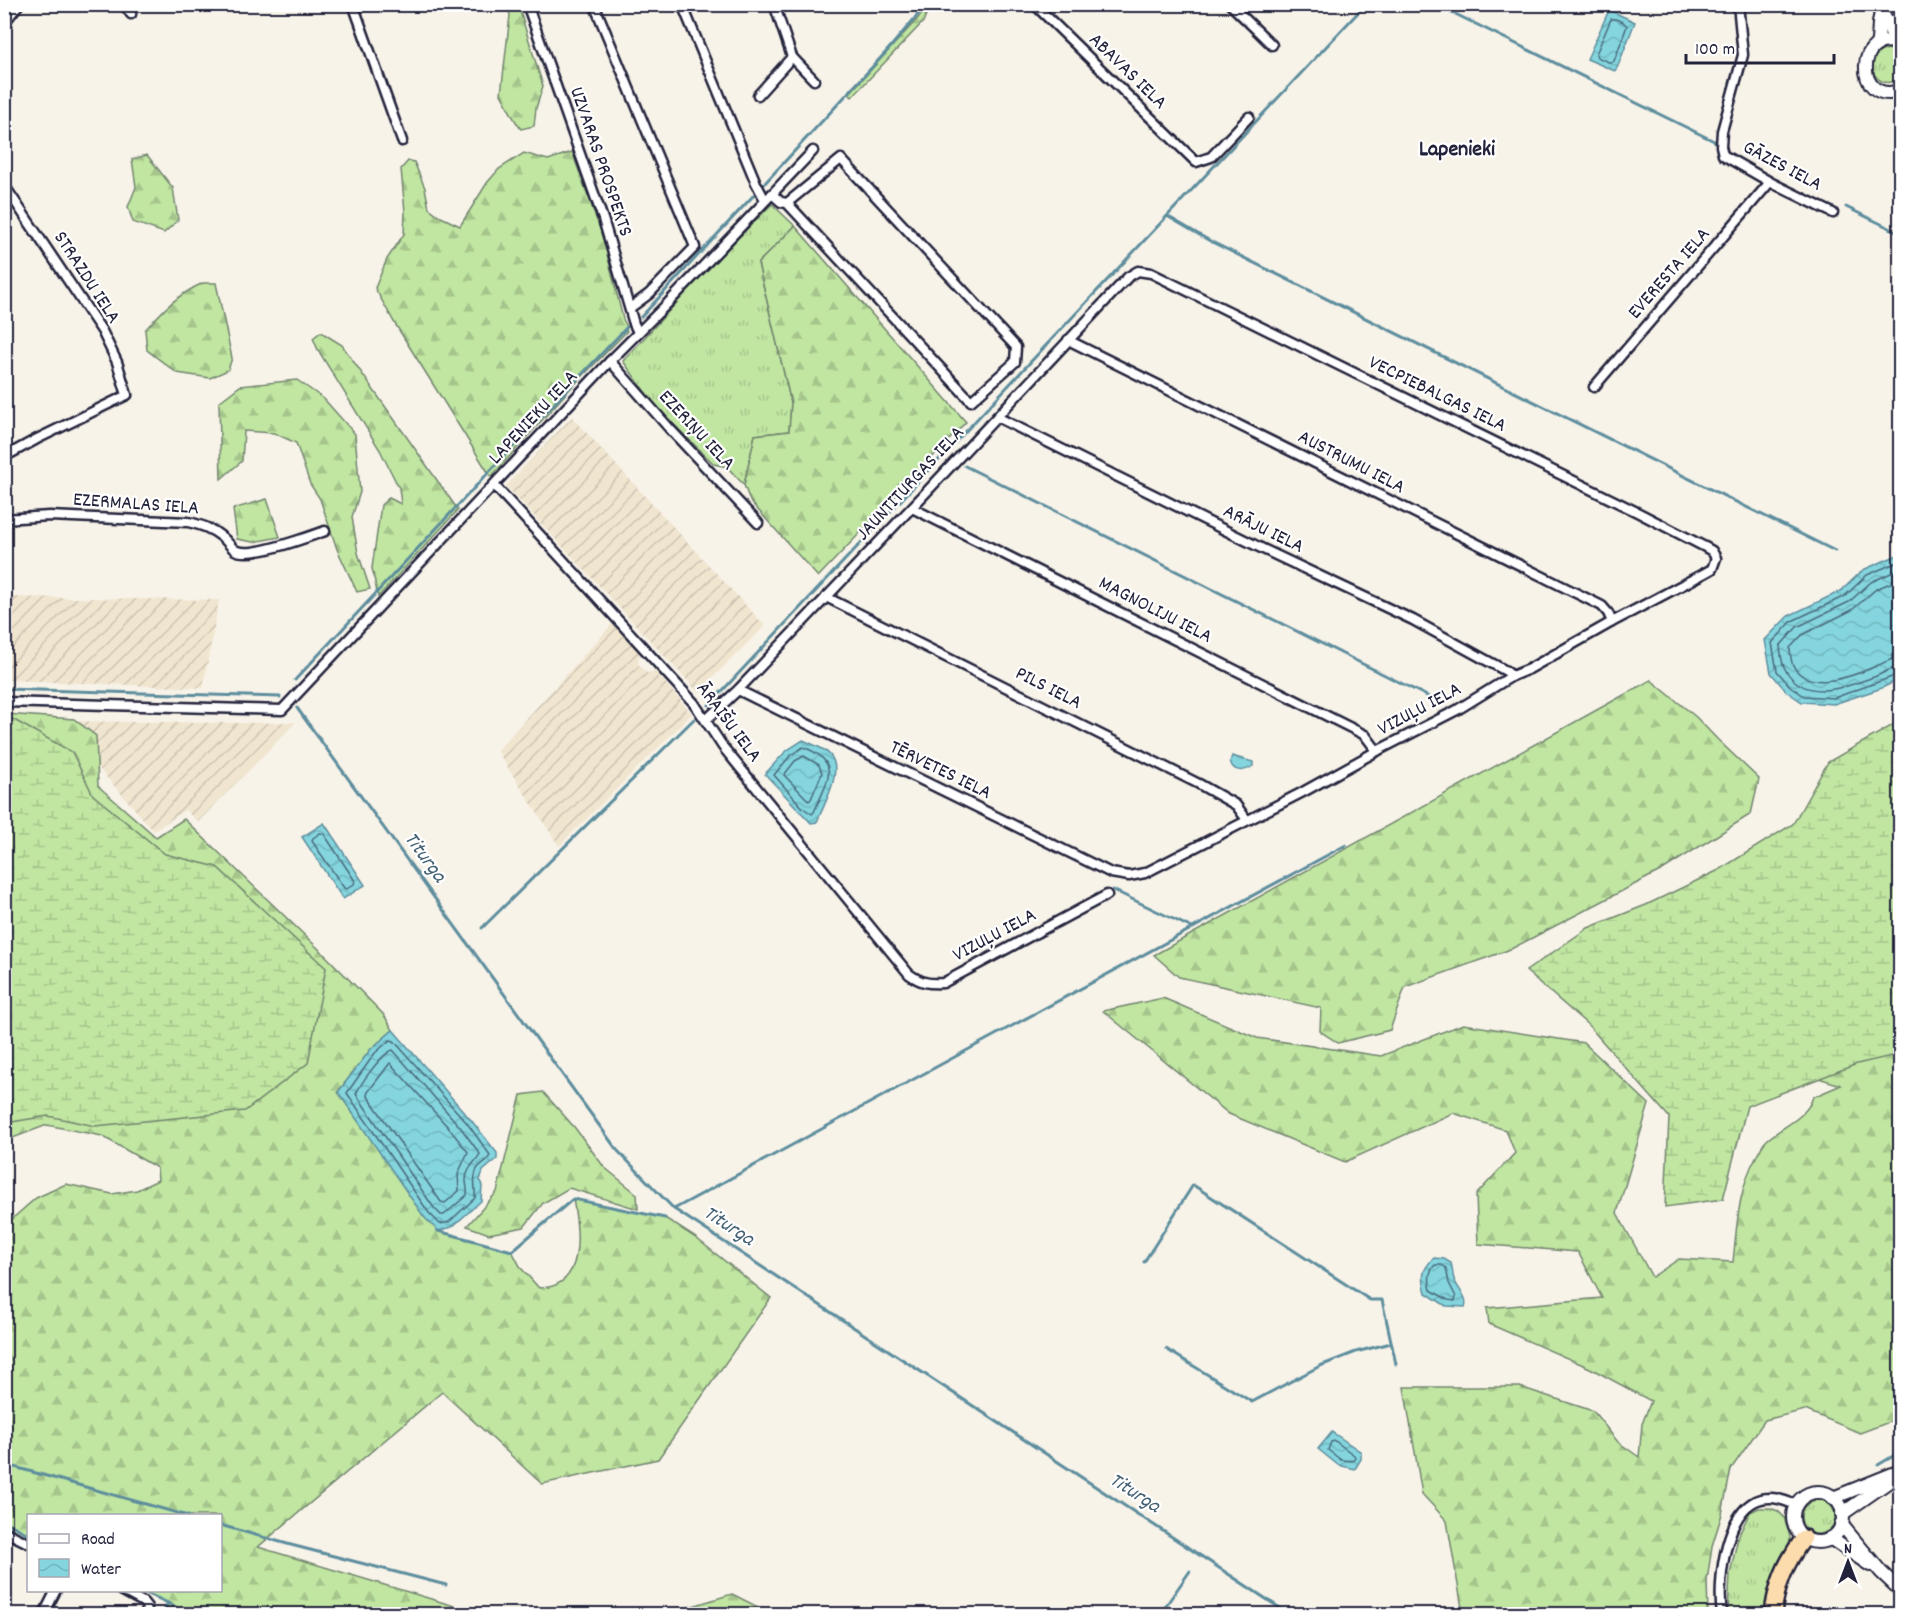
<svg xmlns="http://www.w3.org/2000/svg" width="1905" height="1619" viewBox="0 0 1905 1619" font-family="Dekko,sans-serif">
	<defs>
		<pattern id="industrial-furrows" width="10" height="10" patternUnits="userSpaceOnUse" patternTransform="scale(1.5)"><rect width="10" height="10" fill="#f0e5cf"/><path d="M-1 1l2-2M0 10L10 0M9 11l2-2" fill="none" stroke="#cec4b3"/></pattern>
		<pattern id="grass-tufts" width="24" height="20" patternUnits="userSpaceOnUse" patternTransform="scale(1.5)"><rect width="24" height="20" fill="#c0e6a1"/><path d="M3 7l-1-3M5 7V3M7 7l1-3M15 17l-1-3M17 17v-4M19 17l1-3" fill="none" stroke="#a5c58c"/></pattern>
		<pattern id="forest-firs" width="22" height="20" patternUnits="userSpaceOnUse" patternTransform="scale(1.5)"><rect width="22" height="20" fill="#c0e6a1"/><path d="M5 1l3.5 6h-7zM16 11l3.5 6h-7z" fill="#a5c58c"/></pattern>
		<pattern id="wetland-marsh" width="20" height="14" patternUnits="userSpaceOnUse" patternTransform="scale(1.5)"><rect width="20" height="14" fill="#c0e6a1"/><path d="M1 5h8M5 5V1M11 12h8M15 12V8" fill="none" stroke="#a5c58c"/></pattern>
		<pattern id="water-waves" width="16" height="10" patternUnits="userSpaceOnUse" patternTransform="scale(1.5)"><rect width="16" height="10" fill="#84d5de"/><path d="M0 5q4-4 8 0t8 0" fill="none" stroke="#72b7bf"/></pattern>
	</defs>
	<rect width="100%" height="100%" fill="#f8f3e9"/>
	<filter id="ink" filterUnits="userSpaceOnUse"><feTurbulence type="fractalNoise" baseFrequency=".0167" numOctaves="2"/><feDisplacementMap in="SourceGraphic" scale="12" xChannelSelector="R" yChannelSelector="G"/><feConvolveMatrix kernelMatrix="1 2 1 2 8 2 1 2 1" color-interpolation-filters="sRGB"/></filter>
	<g filter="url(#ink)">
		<!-- industrial -->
		<g fill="url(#industrial-furrows)">
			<path d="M572 417 765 626 698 692 506 486Z"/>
			<path d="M5 597 219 600 203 688 5 680Z"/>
			<path d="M613 623 640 652 638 664 647 673 655 671 692 714 559 846 497 751Z"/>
			<path d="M49 721 241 723 296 722 198 822 185 810 154 831 94 763Z"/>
		</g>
		<!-- grass -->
		<g fill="url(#grass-tufts)" stroke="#71846e" stroke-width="1.5">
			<path d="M1889 49 1900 54V78C1875 96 1858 54 1889 49Z"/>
			<path d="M772 204 795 226 758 263 791 403 789 431 755 435 744 485 727 467 714 464 656 407 623 361 713 263Z"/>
			<circle cx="1818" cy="1517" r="17"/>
			<path d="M1759 1508H1770L1778 1511 1784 1517 1790 1537 1789 1546 1779 1569 1768 1614H1728L1730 1574 1738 1537 1750 1512Z"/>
		</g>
		<!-- forest -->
		<g fill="url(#forest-firs)" stroke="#71846e" stroke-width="1.5">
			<path d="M507 5H518L543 86 536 108 534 126 521 129C512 118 508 106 501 94L510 15Z"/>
			<path d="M930 5 923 22 852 97 849 94Z"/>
			<path d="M572 152 603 237 623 319 627 327 626 329 627 331 569 390 491 477 394 322 375 288 387 259 404 234 405 212 401 169 408 161 414 162 425 188 429 208 441 217 460 226 487 183 499 169 524 153 548 160Z"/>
			<path d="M147 155 173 188 178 220 164 233 133 222 128 207 136 187 132 159Z"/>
			<path d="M795 226 966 422 818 577 750 501 744 485 755 435 789 431 791 403 758 263Z"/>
			<path d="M203 283H216L232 358 228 370 210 378 177 373 147 350 145 330C164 309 177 295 203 283Z"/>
			<path d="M321 332 342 345 458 510 378 597 372 568 381 505 389 498 401 504 399 488 380 450 318 350 313 338Z"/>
			<path d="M297 380 324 399 355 434 360 492 352 517 358 553 370 589 357 592 337 549 320 499 310 484 296 443 274 433 244 431 242 461 221 479 219 402 240 386Z"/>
			<path d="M267 499 280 537 253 542 237 539 233 509Z"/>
			<path d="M1651 680 1696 717 1718 740 1759 779 1751 814 1664 869 1511 949 1405 987 1390 1030 1338 1043 1320 1031 1321 1008 1179 977 1154 955Z"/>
			<path d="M5 714 74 719 96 736 98 786 156 837 184 819 324 954 384 1015 393 1030 371 1049 338 1092 438 1231 512 1251 521 1268 539 1288C586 1288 579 1231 573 1199L665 1218 696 1238 771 1298 658 1459 542 1484 442 1392 258 1547 481 1614H162L167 1603 140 1591 220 1590V1516H28V1534L4 1521 5 1225 36 1198 66 1184 112 1194 137 1190 158 1180 157 1168 102 1136 47 1125 5 1141Z"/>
			<path d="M1163 998 1257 1038 1381 1056 1463 1024 1584 1043 1649 1104 1617 1213 1652 1277 1679 1259 1733 1262C1737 1226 1738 1189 1756 1157 1759 1152 1762 1145 1766 1141 1782 1126 1806 1119 1813 1097L1841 1085 1809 1075 1900 1049V1418L1860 1433 1805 1410 1765 1420 1731 1469 1722 1514 1712 1546 1707 1581 1708 1614H1463L1447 1521 1422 1494 1404 1387H1520L1593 1411 1618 1442 1639 1457 1642 1424 1651 1401 1590 1368 1489 1324 1487 1308 1602 1298 1578 1252 1478 1244 1476 1195 1515 1153 1506 1130 1453 1113 1345 1162 1229 1114 1103 1011Z"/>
			<path d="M543 1092 575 1128 604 1167 637 1194 638 1209 569 1188 543 1203 524 1227 489 1234 467 1226 497 1192 521 1095Z"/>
			<path d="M732 1594 772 1614H666Z"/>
		</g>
		<!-- wetland -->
		<g fill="url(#wetland-marsh)" stroke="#71846e" stroke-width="1.5">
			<path d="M5 715 72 752 93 795 165 854 217 867 326 968 308 1063 245 1111 95 1126 48 1116 5 1123Z"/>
			<path d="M1900 721V1054L1857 1064 1747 1106 1723 1199 1665 1207 1669 1117 1588 1025 1526 971 1588 928 1646 905 1719 870 1793 824 1828 762Z"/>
		</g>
		<!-- water -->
		<g fill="url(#water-waves)" stroke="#5d8d9d" stroke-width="1.5">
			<path d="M1609 10 1635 22 1618 66 1615 71 1587 59Z"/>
			<path d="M1900 554V679L1882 688 1834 704 1802 702 1786 691 1771 673 1765 640 1788 616 1841 591 1863 570Z"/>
			<path d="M803 740C812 744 827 749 832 758 842 774 823 806 817 822L811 823 765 774 786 751Z"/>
			<path d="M1232 756 1253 762V766C1244 772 1234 773 1230 762Z"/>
			<path d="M324 823 365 885 343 899 302 837Z"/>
			<path d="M393 1030 471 1120 497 1153V1159L483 1171 480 1180 482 1186 481 1201 452 1227 438 1231 424 1217 338 1092 371 1049Z"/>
			<path d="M1434 1258 1444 1259 1451 1263C1453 1269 1452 1274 1454 1279 1457 1289 1469 1297 1465 1307L1446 1306 1426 1293C1422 1277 1421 1270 1434 1258Z"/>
			<path d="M1332 1432 1361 1452V1459L1355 1469 1338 1465 1318 1449Z"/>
		</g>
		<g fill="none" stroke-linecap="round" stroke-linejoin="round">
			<!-- shore -->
			<g stroke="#496a7c" stroke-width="1.5">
				<path d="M1611 19C1616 18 1625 22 1627 26L1614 61 1611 63 1597 57 1596 54Z"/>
				<path d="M1900 561 1867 575 1845 596 1792 621 1772 643 1777 671 1790 686 1804 696 1834 698 1900 674"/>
				<path d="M1900 569 1871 582 1849 602 1797 627 1780 646C1781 653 1781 662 1785 669 1805 704 1845 687 1874 677 1883 674 1891 667 1900 667"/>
				<path d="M1900 579 1876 589 1852 610 1802 635 1790 648C1790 653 1791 659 1792 663 1805 694 1851 677 1874 667 1883 664 1890 658 1900 658"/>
				<path d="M803 747C844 762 826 783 814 812L812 814 803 808 774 775 790 756Z"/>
				<path d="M804 756 819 765 822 773 811 799 809 801 784 775 795 761Z"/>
				<path d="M320 833 324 834 355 881 354 884 347 889 344 888 312 841 313 838Z"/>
				<path d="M390 1040 394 1041 467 1123 490 1155C488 1162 481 1163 477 1169 472 1179 476 1188 475 1198L449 1222 440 1224 429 1213 347 1093 375 1053Z"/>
				<path d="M393 1050 461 1128 480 1154C476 1162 466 1168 466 1180 466 1186 468 1189 467 1195L444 1215H441L434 1208 356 1094C361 1083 381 1054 393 1050Z"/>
				<path d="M390 1063 448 1127 468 1152 458 1174 459 1191 445 1203 441 1202 367 1095 368 1092Z"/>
				<path d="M1435 1265H1442L1446 1268 1449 1283 1456 1297 1455 1301 1448 1300 1431 1290C1429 1281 1428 1272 1435 1265Z"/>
				<path d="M1335 1441 1354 1455 1355 1457 1353 1461 1341 1460 1328 1450 1331 1442Z"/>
			</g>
			<!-- stream -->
			<g stroke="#5d8d9d" stroke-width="3">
				<path d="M1435 4 1714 141"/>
				<path d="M1846 207 1900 233"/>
				<path d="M1167 216 1210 241 1835 551"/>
				<path d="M641 317 887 51 927 4"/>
				<path d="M965 466 1429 697"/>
				<path d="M295 680 489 472 627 327"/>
				<path d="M4 689 280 697"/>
				<path d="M709 705 1366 4"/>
				<path d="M297 708 617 1150 674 1209 1289 1614"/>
				<path d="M1113 890 1192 928"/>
				<path d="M482 928 694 719"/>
				<path d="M674 1209 1346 845"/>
				<path d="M438 1231 512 1251 573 1199 665 1218"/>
				<path d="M1144 1262 1193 1185 1370 1300H1382L1396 1364"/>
				<path d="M1166 1349 1252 1402 1320 1366 1356 1352 1391 1343"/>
				<path d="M4 1464 188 1516"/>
				<path d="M1878 1465 1900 1452"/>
				<path d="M4 1521 28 1534"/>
				<path d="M220 1525 291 1545 446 1585"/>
				<path d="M140 1590 168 1603 162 1614"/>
				<path d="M168 1603 189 1614"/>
				<path d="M1160 1614 1190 1571"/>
			</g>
			<!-- minor casing -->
			<g stroke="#22223b" stroke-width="13">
				<g id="minor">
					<path d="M124 4 131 14"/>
					<path d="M353 4 402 141"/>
					<path d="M527 4 603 219 634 324 638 332"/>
					<path d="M594 4 695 247 649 294 630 308"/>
					<path d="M682 4 756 183 765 200"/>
					<path d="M1034 4 1196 162 1211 157 1249 117"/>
					<path d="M1230 4 1272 45"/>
					<path d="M1738 4 1743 55 1722 131 1721 146 1723 155 1770 182 1833 213"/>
					<path d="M4 23 19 4"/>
					<path d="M792 57 814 80"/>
					<path d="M758 95 792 57 774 4"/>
					<path d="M4 185 102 331 117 362 127 395 37 439 4 457"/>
					<path d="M772 194 781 202 787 203 971 401 1015 362 1016 347 841 159 787 203"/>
					<path d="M1068 340 1602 606 1608 613 1612 622"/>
					<path d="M610 361 669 428 758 523"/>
					<path d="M1594 387 1770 182"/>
					<path d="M997 417 1263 549 1413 620 1506 671 1512 676"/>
					<path d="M494 485 694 703 723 747 909 974C921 983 929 984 943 983L1107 895"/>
					<path d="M912 508 1365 735 1377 751"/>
					<path d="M4 519 49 516 188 522C201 525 211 528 222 537 226 540 230 546 235 550 250 559 308 537 325 531"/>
					<path d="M826 597 1199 784 1236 805 1247 820"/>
					<path d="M4 702 282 710 610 361 668 303 813 151"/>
					<path d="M706 720 738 690 918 501 1128 277 1138 271 1151 273 1637 512 1705 547 1712 551 1716 558 1712 569 1703 574 1612 622 1529 669 1512 676 1457 710 1377 751 1303 792 1145 873 1129 876 1111 873 738 690"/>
					<path d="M4 1531 28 1543"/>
					<path d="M121 1590 143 1602 147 1607 146 1614"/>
					<path d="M44 1614 56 1590"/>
					<path d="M1722 1614C1717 1584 1725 1498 1769 1498 1778 1497 1788 1502 1796 1505"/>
				</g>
			</g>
			<!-- secondary casing -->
			<g stroke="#22223b" stroke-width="16">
				<g id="secondary">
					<path d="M1878 4 1881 14 1886 19 1895 42"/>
					<path d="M1900 44C1857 26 1852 106 1900 91"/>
					<path d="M1877 45C1880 34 1877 24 1881 14"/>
					<circle cx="1818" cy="1517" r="25"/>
					<path d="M1833 1498 1900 1471"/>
					<path d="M1842 1514 1888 1482"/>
					<path d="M1841 1524 1881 1572 1900 1590"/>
					<path d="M1830 1538 1870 1565"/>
				</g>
			</g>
			<!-- motorway casing -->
			<g stroke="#22223b" stroke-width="20">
				<path id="motorway" d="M1773 1614C1776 1586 1787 1560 1804 1538"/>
			</g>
			<!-- minor -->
			<use href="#minor" stroke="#fff" stroke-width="8"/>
			<!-- secondary -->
			<use href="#secondary" stroke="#fff" stroke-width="12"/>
			<!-- motorway -->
			<use href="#motorway" stroke="#fcdcac" stroke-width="15"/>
		</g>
	</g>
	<g text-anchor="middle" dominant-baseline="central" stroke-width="4.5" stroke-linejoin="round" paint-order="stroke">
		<!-- street labels -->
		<g font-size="20" fill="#22223b" stroke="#fff">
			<text transform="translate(1127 72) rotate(44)">ABAVAS IELA</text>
			<text transform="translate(600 162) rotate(71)">UZVARAS PROSPEKTS</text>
			<text transform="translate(1782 167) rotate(28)">GĀZES IELA</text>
			<text transform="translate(1670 274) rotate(-49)">EVERESTA IELA</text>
			<text transform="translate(86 278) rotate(57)">STRAZDU IELA</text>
			<text transform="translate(1437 395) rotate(26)">VECPIEBALGAS IELA</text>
			<text transform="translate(534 418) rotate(-47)">LAPENIEKU IELA</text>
			<text transform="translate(696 431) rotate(47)">EZERIŅU IELA</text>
			<text transform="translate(1351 463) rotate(27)">AUSTRUMU IELA</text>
			<text transform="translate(911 484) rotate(-47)">JAUNTITURGAS IELA</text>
			<text transform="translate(136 505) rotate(4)">EZERMALAS IELA</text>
			<text transform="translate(1263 530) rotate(26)">ARĀJU IELA</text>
			<text transform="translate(1155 611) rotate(27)">MAGNOLIJU IELA</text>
			<text transform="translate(1048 689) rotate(27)">PILS IELA</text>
			<text transform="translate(1420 710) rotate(-28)">VIZUĻU IELA</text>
			<text transform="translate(728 723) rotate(53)">ĀRAIŠU IELA</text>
			<text transform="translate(940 771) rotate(26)">TĒRVETES IELA</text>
			<text transform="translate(995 936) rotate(-28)">VIZUĻU IELA</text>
		</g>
		<!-- water labels -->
		<g font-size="21" font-style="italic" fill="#446174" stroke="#fff">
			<text transform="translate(424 858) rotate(54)">Titurga</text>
			<text transform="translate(728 1227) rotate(33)">Titurga</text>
			<text transform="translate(1134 1494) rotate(33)">Titurga</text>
		</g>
		<!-- quarter labels -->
		<g font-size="22" font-weight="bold" fill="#22223b" stroke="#fff">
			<text x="1457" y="150">Lapenieki</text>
		</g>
	</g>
	<!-- margin -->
	<rect width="1905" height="1619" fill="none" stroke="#fff" stroke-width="24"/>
	<rect x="12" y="12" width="1881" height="1595" fill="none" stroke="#22223b" stroke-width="2" filter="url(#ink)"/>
	<!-- legend -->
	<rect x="27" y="1514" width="195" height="78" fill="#ffffff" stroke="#a7a7b1" stroke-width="1.5"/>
	<rect x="39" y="1534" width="30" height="9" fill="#ffffff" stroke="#a7a7b1" stroke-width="1.5"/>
	<text x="81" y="1544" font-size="18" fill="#22223b">Road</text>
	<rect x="39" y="1559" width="30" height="18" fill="url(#water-waves)" stroke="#a7a7b1" stroke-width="1.5"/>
	<text x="81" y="1574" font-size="18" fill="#22223b">Water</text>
	<!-- north arrow -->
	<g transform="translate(1848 1562)" stroke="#ffffff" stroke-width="4.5" paint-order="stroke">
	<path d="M0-4.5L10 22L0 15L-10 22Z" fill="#22223b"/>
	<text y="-9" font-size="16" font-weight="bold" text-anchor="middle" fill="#22223b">N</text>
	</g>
	<!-- scale -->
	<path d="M1686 54v9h148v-9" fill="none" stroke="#22223b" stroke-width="3"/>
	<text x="1695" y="54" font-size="18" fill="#22223b" stroke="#ffffff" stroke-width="4.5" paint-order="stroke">100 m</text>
</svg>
